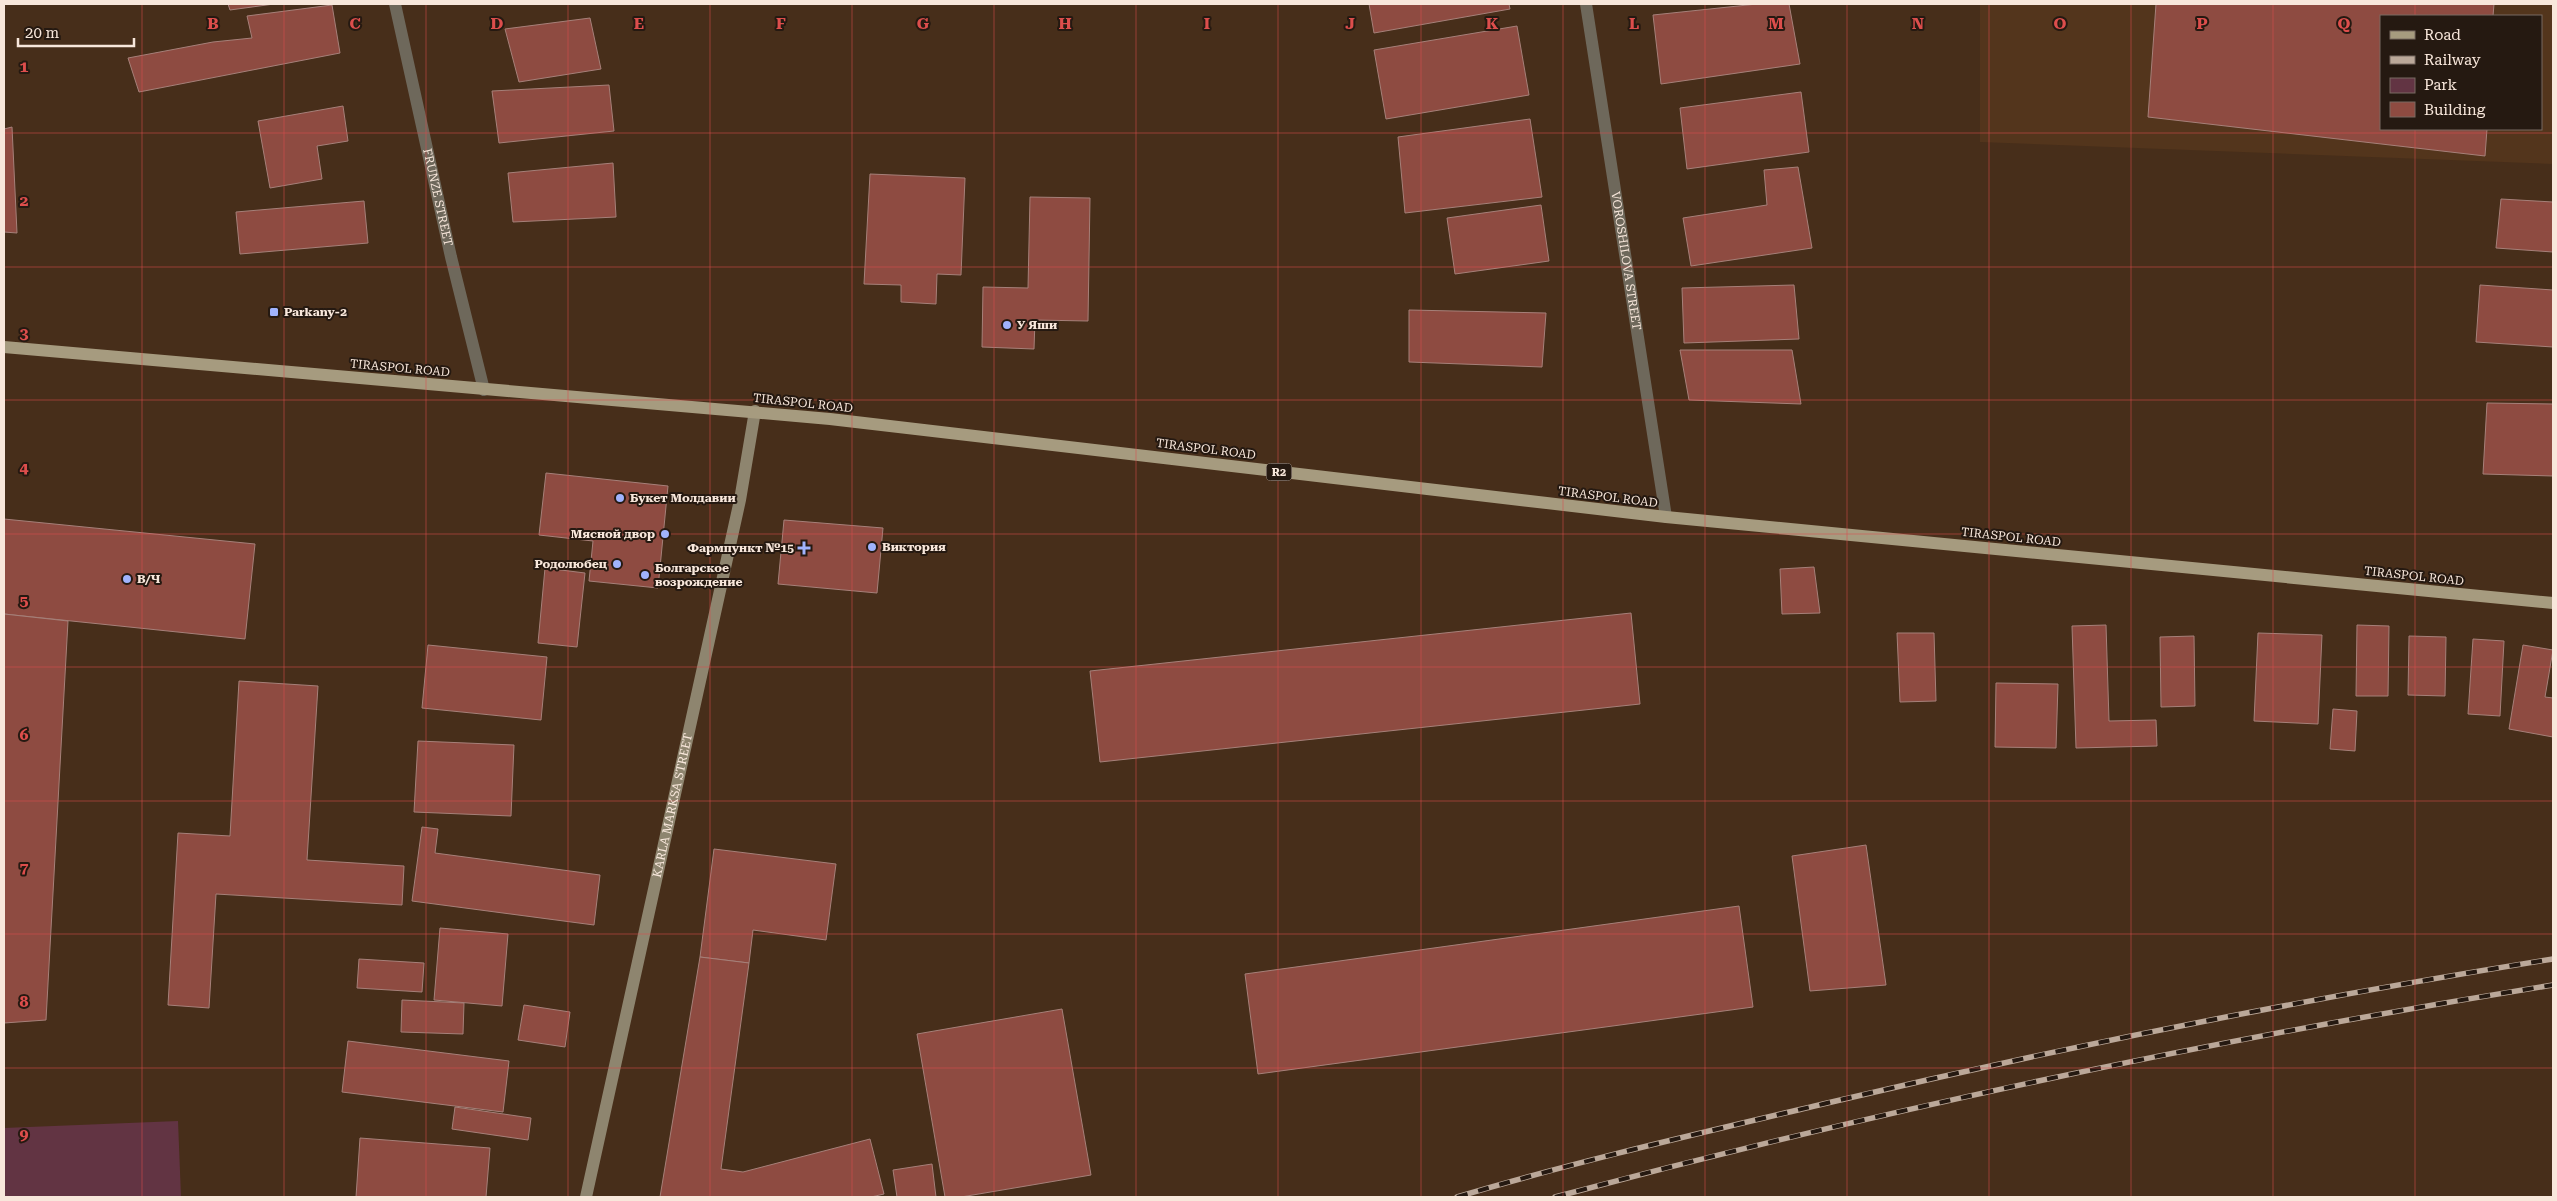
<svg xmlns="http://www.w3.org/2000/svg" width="2557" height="1201" viewBox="0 0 2557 1201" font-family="'Roboto Serif',serif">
	<rect width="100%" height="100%" fill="#472e1a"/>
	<!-- built -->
	<path fill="#53351c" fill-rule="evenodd" d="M1980 4H2553V164L1980 142ZM2381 16H2541V129H2381Z"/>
	<!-- green -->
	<path fill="#623443" d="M178 1121 181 1197H4V1128Z"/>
	<!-- building -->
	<g fill="#8e4b41" stroke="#a68079">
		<path d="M228 4H274L230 10Z"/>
		<path d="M1369 4H1509L1510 9 1374 33Z"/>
		<path d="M1757 4H1789L1800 64 1661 84 1653 15Z"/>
		<path d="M2156 4H2494L2493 16H2381V129H2487L2485 156 2148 117Z"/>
		<path d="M332 5 340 53 139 92 128 58 213 42 252 38 247 16Z"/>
		<path d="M590 18 601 69 519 82 505 29Z"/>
		<path d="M1517 26 1529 95 1386 119 1374 50Z"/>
		<path d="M609 85 614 131 499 143 492 91Z"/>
		<path d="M1801 92 1809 152 1687 169 1680 108Z"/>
		<path d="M343 106 348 141 317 146 322 179 270 188 258 121Z"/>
		<path d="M1530 119 1542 197 1405 213 1398 137Z"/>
		<path d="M12 127 17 233 4 232V129Z"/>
		<path d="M613 163 616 217 513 222 508 173Z"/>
		<path d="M1798 167 1812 248 1691 266 1683 218 1767 205 1764 170Z"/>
		<path d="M870 174 965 178 961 275 937 274 936 304 901 302V285L864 284Z"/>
		<path d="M1030 197 1090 198 1088 321 1035 320 1034 349 982 347 983 287 1028 288Z"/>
		<path d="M2501 199 2553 202V252L2496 248Z"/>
		<path d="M364 201 368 243 240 254 236 212Z"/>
		<path d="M1541 205 1549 261 1455 274 1447 218Z"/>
		<path d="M1794 285 1799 339 1684 343 1682 288Z"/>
		<path d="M2480 285 2553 290V347L2476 342Z"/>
		<path d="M1409 310 1546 313 1542 367 1409 362Z"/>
		<path d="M1680 350H1792L1801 404 1689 400Z"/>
		<path d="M2487 403 2553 404V476L2483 474Z"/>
		<path d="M546 473 668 486 658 588 589 581 593 541 539 535Z"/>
		<path d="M4 519 255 544 245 639 4 614Z"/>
		<path d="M784 520 883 528 877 593 778 584Z"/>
		<path d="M1814 567 1820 613 1782 614 1780 569Z"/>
		<path d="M545 568 585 573 577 647 538 643Z"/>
		<path d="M1631 613 1640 704 1100 762 1090 671Z"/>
		<path d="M4 614 68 621 46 1020 4 1023Z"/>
		<path d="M2106 625 2109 721 2156 720 2157 746 2076 748 2072 626Z"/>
		<path d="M2357 625 2389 626 2388 696H2356Z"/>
		<path d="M1897 633H1934L1936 701 1900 702Z"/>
		<path d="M2258 633 2322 635 2318 724 2254 721Z"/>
		<path d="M2194 636 2195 706 2161 707 2160 637Z"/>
		<path d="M2409 636 2446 637 2445 696 2408 695Z"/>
		<path d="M2473 639 2504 641 2500 716 2468 714Z"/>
		<path d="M428 645 547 657 541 720 422 708Z"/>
		<path d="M2523 645 2553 650 2545 697 2553 698V737L2509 729Z"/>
		<path d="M239 681 318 686 307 860 404 866 402 905 216 894 209 1008 168 1005 178 833 230 836Z"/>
		<path d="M1996 683 2058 684 2056 748 1995 747Z"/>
		<path d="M2333 709 2357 711 2355 751 2330 749Z"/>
		<path d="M418 741 514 745 511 816 414 812Z"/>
		<path d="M422 827 438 829 435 853 600 875 594 925 412 901Z"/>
		<path d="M1866 845 1886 985 1810 991 1792 856Z"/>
		<path d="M714 849 836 864 826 940 753 930 749 963 700 957Z"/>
		<path d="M1739 906 1753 1007 1258 1074 1245 974Z"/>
		<path d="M440 928 508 934 502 1006 434 1000Z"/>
		<path d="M700 957 749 963 721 1169 743 1172 870 1139 884 1194 871 1197H660Z"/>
		<path d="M359 959 424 963 422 992 357 988Z"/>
		<path d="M402 1000 464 1003 463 1034 401 1032Z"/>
		<path d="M524 1005 570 1012 565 1047 518 1040Z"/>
		<path d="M1062 1009 1091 1175 961 1197H945L917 1034Z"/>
		<path d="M348 1041 509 1061 503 1112 342 1092Z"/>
		<path d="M455 1107 531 1118 528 1140 452 1129Z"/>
		<path d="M360 1138 490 1148 486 1197H356Z"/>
		<path d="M932 1164 936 1197H897L893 1170Z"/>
	</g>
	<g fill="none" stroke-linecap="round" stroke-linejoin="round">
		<!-- street -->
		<g stroke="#6e685b" stroke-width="12">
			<path id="s1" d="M395 4 451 257 484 390"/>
			<path id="s2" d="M1586 4 1666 517"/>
		</g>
		<!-- secondary -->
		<path stroke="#8e856f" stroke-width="12" id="s3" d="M586 1197 740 500 755 411"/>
		<!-- primary -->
		<path stroke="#a69b7f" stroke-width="12" d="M4 347 830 419 1666 517 2553 603"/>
		<!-- rail casing -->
		<g stroke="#bba899" stroke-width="5.5">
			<g id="rail">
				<path d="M1457 1197C1578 1161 1701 1133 1823 1104 2064 1047 2308 998 2553 959"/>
				<path d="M1555 1197C1884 1109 2217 1039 2553 985"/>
			</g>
		</g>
		<!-- rail -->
		<use href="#rail" stroke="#251911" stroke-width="4" stroke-dasharray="11" stroke-linecap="butt"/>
	</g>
	<!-- grid -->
	<path fill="none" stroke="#dd4e4c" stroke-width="1" stroke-opacity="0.55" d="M142 4V1197M284 4V1197M426 4V1197M568 4V1197M710 4V1197M852 4V1197M994 4V1197M1136 4V1197M1278 4V1197M1421 4V1197M1563 4V1197M1705 4V1197M1847 4V1197M1989 4V1197M2131 4V1197M2273 4V1197M2415 4V16M2415 129V1197M4 133H2553M4 267H2553M4 400H2553M4 534H2553M4 667H2553M4 801H2553M4 934H2553M4 1068H2553"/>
	<!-- markers -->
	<g fill="#a0b3fd" stroke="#251911" stroke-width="2">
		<rect x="269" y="307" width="10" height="10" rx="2.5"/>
		<circle cx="1007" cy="325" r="5"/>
		<circle cx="620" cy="498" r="5"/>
		<circle cx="665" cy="534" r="5"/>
		<circle cx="872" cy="547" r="5"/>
		<path d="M801.5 540.5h5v5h5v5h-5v5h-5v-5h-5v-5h5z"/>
		<circle cx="617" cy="564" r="5"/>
		<circle cx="645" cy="575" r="5"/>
		<circle cx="127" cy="579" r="5"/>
	</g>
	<g text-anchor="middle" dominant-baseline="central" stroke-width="4" stroke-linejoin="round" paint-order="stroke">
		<!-- shield labels -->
		<rect fill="#251911" stroke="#b9a99e" stroke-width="1" x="1266.5" y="463.5" width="25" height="17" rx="4"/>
		<g font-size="11" font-weight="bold" fill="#f8e7db">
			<text x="1279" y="472">R2</text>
		</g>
		<!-- street labels -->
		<g font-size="12" fill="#f8e7db" stroke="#251911">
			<text stroke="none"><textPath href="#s1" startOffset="198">FRUNZE STREET</textPath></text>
			<text stroke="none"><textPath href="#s2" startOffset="260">VOROSHILOVA STREET</textPath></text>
			<text transform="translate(400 368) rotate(5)">TIRASPOL ROAD</text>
			<text transform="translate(803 403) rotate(6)">TIRASPOL ROAD</text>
			<text transform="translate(1206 449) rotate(7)">TIRASPOL ROAD</text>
			<text transform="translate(1608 497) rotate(7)">TIRASPOL ROAD</text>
			<text transform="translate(2011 537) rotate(6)">TIRASPOL ROAD</text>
			<text transform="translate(2414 576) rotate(6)">TIRASPOL ROAD</text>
			<text stroke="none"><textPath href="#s3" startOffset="401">KARLA MARKSA STREET</textPath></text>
		</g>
		<!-- poi labels -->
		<g font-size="12" font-weight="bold" fill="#f8e7db" stroke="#251911" text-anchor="start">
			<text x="284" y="312">Parkany-2</text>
			<text x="1017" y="325">У Яши</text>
			<text x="630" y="498">Букет Молдавии</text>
			<text x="655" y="534" text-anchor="end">Мясной двор</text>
			<text x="882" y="547">Виктория</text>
			<text x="794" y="548" text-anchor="end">Фармпункт №15</text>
			<text x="607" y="564" text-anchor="end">Родолюбец</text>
			<text x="655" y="568">Болгарское<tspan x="655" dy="14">возрождение</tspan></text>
			<text x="137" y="579">В/Ч</text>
		</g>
	</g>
	<g font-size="16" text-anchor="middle" font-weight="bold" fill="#dd4e4c" stroke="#251911" stroke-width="4" stroke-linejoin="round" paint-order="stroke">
		<text x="213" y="29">B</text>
		<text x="355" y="29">C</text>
		<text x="497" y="29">D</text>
		<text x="639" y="29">E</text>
		<text x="781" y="29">F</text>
		<text x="923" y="29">G</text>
		<text x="1065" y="29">H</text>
		<text x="1207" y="29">I</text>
		<text x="1350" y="29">J</text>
		<text x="1492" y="29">K</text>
		<text x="1634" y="29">L</text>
		<text x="1776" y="29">M</text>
		<text x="1918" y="29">N</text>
		<text x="2060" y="29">O</text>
		<text x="2202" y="29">P</text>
		<text x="2344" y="29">Q</text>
		<text x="24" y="72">1</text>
		<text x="24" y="206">2</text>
		<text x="24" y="339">3</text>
		<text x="24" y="473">4</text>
		<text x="24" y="606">5</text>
		<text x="24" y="740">6</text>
		<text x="24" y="873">7</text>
		<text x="24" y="1007">8</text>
		<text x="24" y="1140">9</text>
	</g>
	<!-- border -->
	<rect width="2557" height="1201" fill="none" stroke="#f8e7db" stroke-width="10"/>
	<!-- legend -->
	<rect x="2380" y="15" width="162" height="115" fill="#251911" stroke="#796b62"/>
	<rect x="2390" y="31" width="25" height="8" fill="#a69b7f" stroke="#796b62"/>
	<text x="2424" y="40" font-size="15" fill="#f8e7db">Road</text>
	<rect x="2390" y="56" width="25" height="8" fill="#bba899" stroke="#796b62"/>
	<text x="2424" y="65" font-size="15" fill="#f8e7db">Railway</text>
	<rect x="2390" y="78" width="25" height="15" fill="#623443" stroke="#796b62"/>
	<text x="2424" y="90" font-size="15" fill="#f8e7db">Park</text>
	<rect x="2390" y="102" width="25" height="15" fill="#8e4b41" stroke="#796b62"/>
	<text x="2424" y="115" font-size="15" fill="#f8e7db">Building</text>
	<!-- scale -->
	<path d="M18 38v8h116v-8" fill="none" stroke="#f8e7db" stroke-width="2.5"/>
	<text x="25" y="38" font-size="15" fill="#f8e7db" stroke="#251911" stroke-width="4" paint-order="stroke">20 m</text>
</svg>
